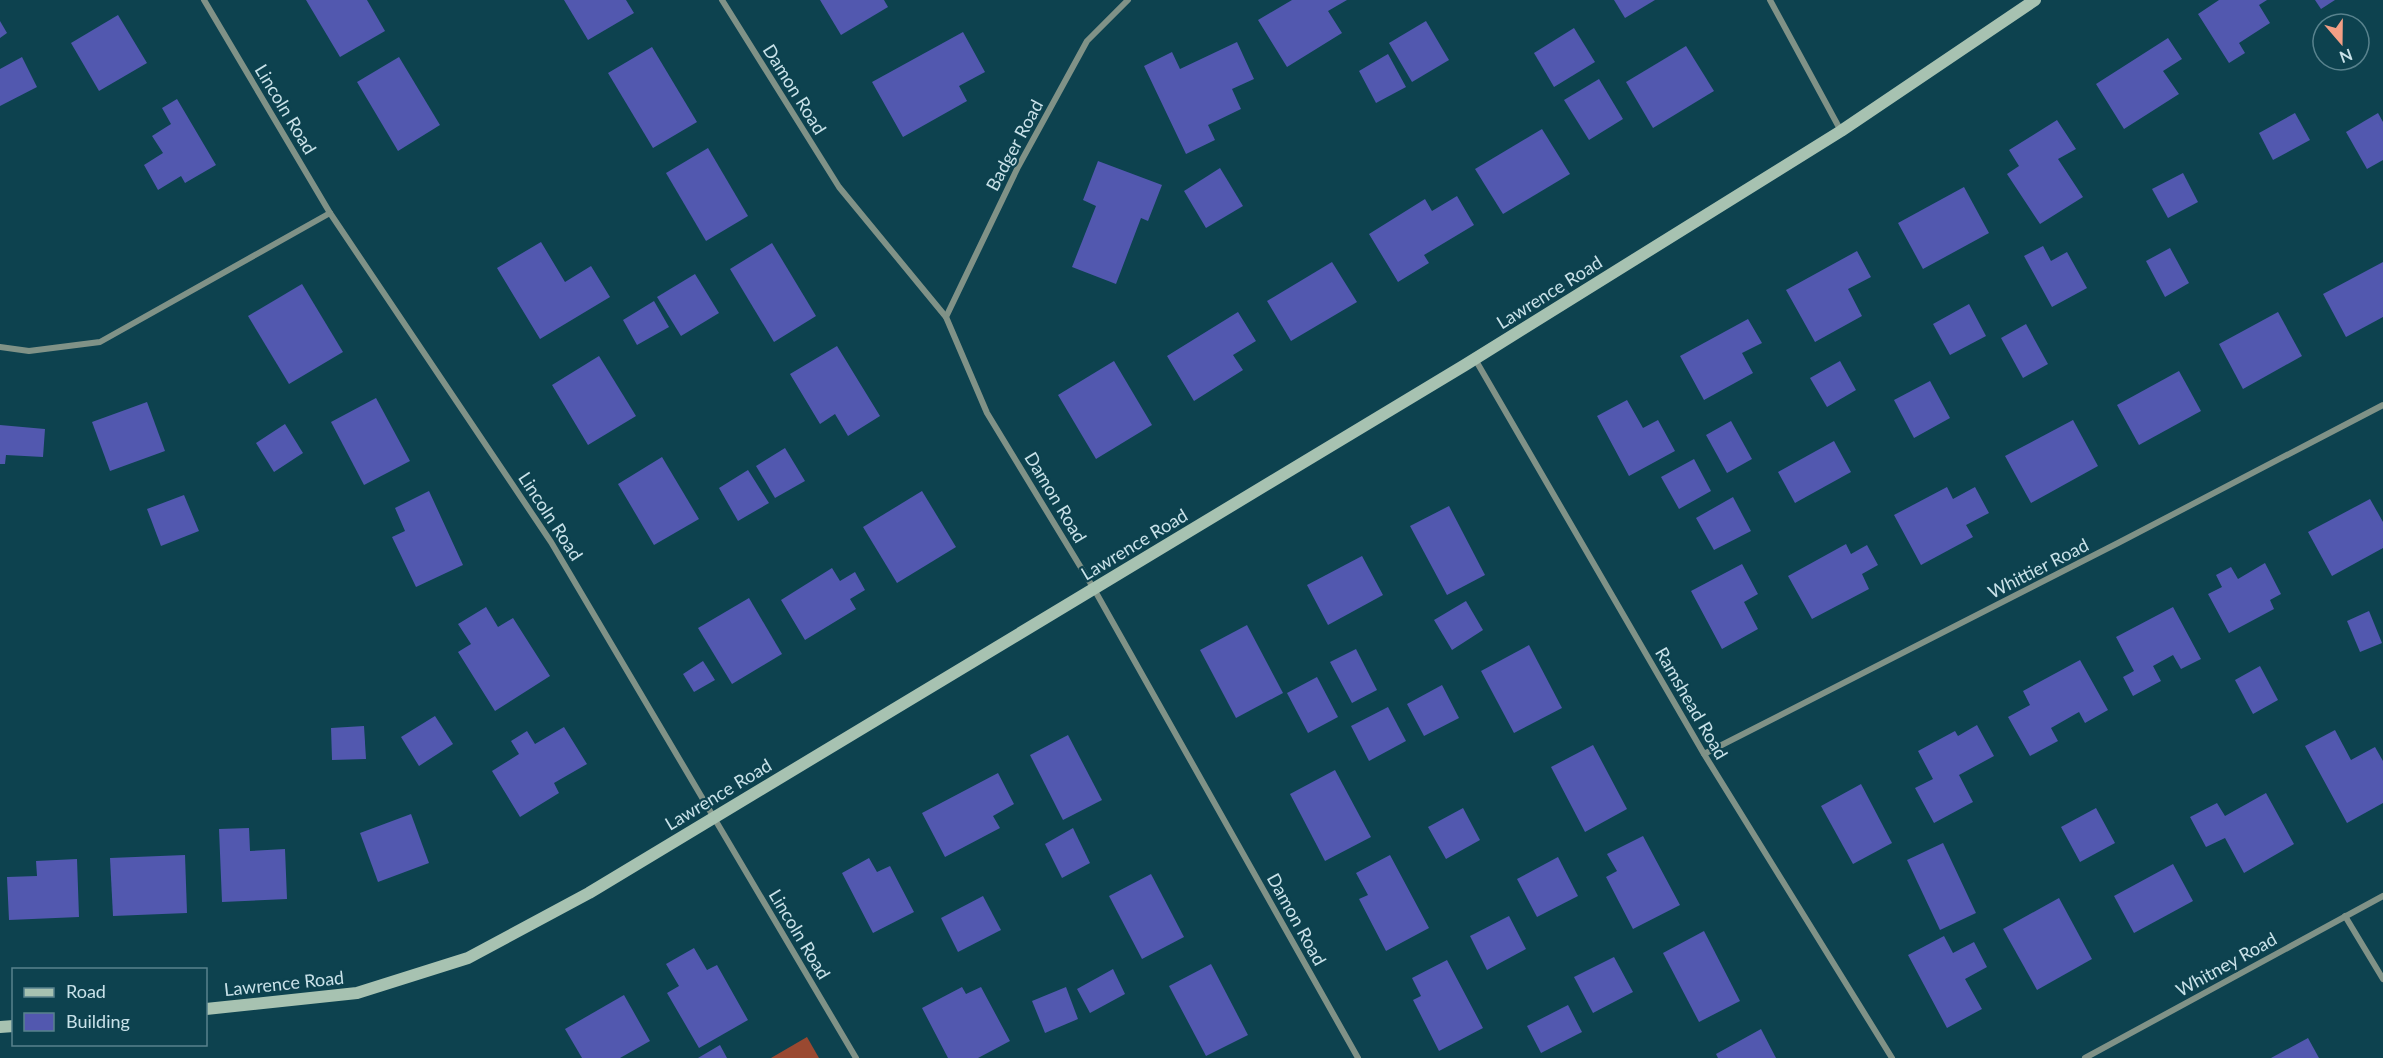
<svg xmlns="http://www.w3.org/2000/svg" width="2383" height="1058" viewBox="0 0 2383 1058" font-family="Lato,sans-serif">
	<rect width="100%" height="100%" fill="#0d424f"/>
	<!-- green -->
	<path fill="#9a4931" d="M807 1037 819 1058H771Z"/>
	<!-- building -->
	<g fill="#5258af">
		<path d="M306 0H367L385 31 340 57Z"/>
		<path d="M564 0H626L634 13 588 40Z"/>
		<path d="M820 0H884L888 7 841 35Z"/>
		<path d="M1292 0H1347L1328 11 1342 33 1287 67 1258 20Z"/>
		<path d="M1614 0H1655L1625 18Z"/>
		<path d="M2219 0H2267L2259 5 2270 23 2239 43 2245 53 2229 63 2198 14Z"/>
		<path d="M2315 0H2335L2321 9Z"/>
		<path d="M118 15 147 63 99 91 71 43Z"/>
		<path d="M0 21 7 33 0 38Z"/>
		<path d="M1426 21 1449 60 1412 82 1389 43Z"/>
		<path d="M1574 28 1595 62 1554 87 1534 53Z"/>
		<path d="M963 32 985 72 959 86 967 101 903 137 872 82Z"/>
		<path d="M2168 38 2182 59 2163 71 2179 94 2124 129 2096 84Z"/>
		<path d="M1237 42 1254 79 1232 89 1241 109 1208 125 1215 140 1186 154 1144 66 1172 52 1180 69Z"/>
		<path d="M1686 46 1714 91 1653 128 1626 82Z"/>
		<path d="M652 47 697 122 653 148 608 73Z"/>
		<path d="M1388 54 1406 87 1376 103 1359 71Z"/>
		<path d="M22 57 37 87 0 106V69Z"/>
		<path d="M399 57 440 125 398 151 357 82Z"/>
		<path d="M1599 79 1623 119 1589 140 1564 100Z"/>
		<path d="M177 99 216 165 185 183 181 176 158 190 144 165 163 153 152 136 171 124 162 108Z"/>
		<path d="M2295 113 2310 140 2273 160 2259 133Z"/>
		<path d="M2378 113 2383 122V160L2367 169 2346 132Z"/>
		<path d="M2057 120 2076 149 2058 159 2083 197 2040 224 2007 174 2019 166 2009 150Z"/>
		<path d="M1542 129 1570 174 1503 214 1475 169Z"/>
		<path d="M708 148 748 216 706 241 666 173Z"/>
		<path d="M1098 161 1162 185 1148 221 1141 218 1116 284 1072 267 1096 206 1083 200Z"/>
		<path d="M1220 168 1243 206 1206 228 1184 191Z"/>
		<path d="M2183 173 2198 202 2168 218 2152 189Z"/>
		<path d="M1964 187 1989 233 1923 269 1898 223Z"/>
		<path d="M1457 196 1474 225 1424 255 1429 263 1398 282 1369 234 1425 199 1432 211Z"/>
		<path d="M541 242 565 282 591 266 610 297 540 339 497 268Z"/>
		<path d="M772 243 816 316 774 342 730 269Z"/>
		<path d="M2043 246 2051 261 2067 252 2087 288 2052 307 2024 256Z"/>
		<path d="M2170 248 2189 283 2165 297 2146 261Z"/>
		<path d="M1857 251 1871 277 1848 289 1862 316 1815 342 1786 290Z"/>
		<path d="M1332 262 1357 302 1291 341 1267 301Z"/>
		<path d="M2383 262V317L2346 337 2323 294Z"/>
		<path d="M695 274 719 313 681 336 657 297Z"/>
		<path d="M302 284 343 352 289 384 248 316Z"/>
		<path d="M654 301 669 327 637 345 623 320Z"/>
		<path d="M1969 304 1986 336 1950 355 1933 324Z"/>
		<path d="M1238 312 1256 341 1233 355 1243 370 1194 401 1167 356Z"/>
		<path d="M2278 312 2302 356 2243 389 2219 344Z"/>
		<path d="M1748 319 1762 343 1742 353 1753 373 1704 400 1680 356Z"/>
		<path d="M2026 324 2048 364 2023 378 2001 338Z"/>
		<path d="M837 346 880 416 848 436 835 414 820 424 790 374Z"/>
		<path d="M599 356 636 416 588 445 552 385Z"/>
		<path d="M1114 361 1152 425 1096 459 1058 395Z"/>
		<path d="M1840 361 1856 390 1827 407 1810 378Z"/>
		<path d="M2179 371 2201 411 2139 445 2117 405Z"/>
		<path d="M1930 381 1950 418 1914 438 1894 400Z"/>
		<path d="M376 398 410 461 364 485 331 422Z"/>
		<path d="M1627 400 1643 428 1658 420 1675 451 1629 476 1597 416Z"/>
		<path d="M147 402 165 451 110 471 92 422Z"/>
		<path d="M2073 420 2098 466 2031 503 2005 456Z"/>
		<path d="M1731 421 1752 459 1727 473 1706 435Z"/>
		<path d="M285 424 303 453 274 472 256 443Z"/>
		<path d="M0 425 45 429 43 457 6 455 5 464H0Z"/>
		<path d="M1834 441 1851 472 1795 503 1778 472Z"/>
		<path d="M785 448 805 481 775 498 756 466Z"/>
		<path d="M662 457 699 519 654 545 618 484Z"/>
		<path d="M1694 459 1711 491 1679 509 1661 477Z"/>
		<path d="M748 470 769 503 738 521 719 488Z"/>
		<path d="M1947 487 1953 499 1975 487 1989 513 1966 525 1973 537 1921 565 1894 515Z"/>
		<path d="M429 491 463 565 416 587 392 537 405 531 395 508Z"/>
		<path d="M922 491 956 547 897 583 863 527Z"/>
		<path d="M184 495 199 531 161 546 147 509Z"/>
		<path d="M1733 497 1751 531 1714 550 1696 518Z"/>
		<path d="M2370 499 2383 522V548L2332 576 2308 532Z"/>
		<path d="M1449 506 1485 575 1447 595 1410 526Z"/>
		<path d="M1846 544 1851 554 1867 545 1878 565 1862 574 1869 589 1812 619 1788 576Z"/>
		<path d="M1362 556 1383 595 1328 625 1307 585Z"/>
		<path d="M2265 563 2281 594 2270 600 2274 609 2229 633 2208 594 2222 587 2216 575 2231 567 2238 579Z"/>
		<path d="M1742 564 1758 594 1744 602 1758 629 1722 649 1691 591Z"/>
		<path d="M832 568 840 581 855 572 865 590 850 599 856 609 805 640 781 600Z"/>
		<path d="M749 598 782 654 732 684 698 628Z"/>
		<path d="M1466 601 1483 630 1452 650 1434 620Z"/>
		<path d="M486 607 498 627 513 618 550 676 495 711 458 652 471 644 458 624Z"/>
		<path d="M2173 607 2201 659 2181 669 2173 655 2153 666 2161 681 2133 696 2123 677 2134 671 2116 637Z"/>
		<path d="M2369 611 2382 643 2360 652 2347 621Z"/>
		<path d="M1247 625 1283 693 1236 718 1200 650Z"/>
		<path d="M1529 645 1562 708 1514 733 1481 671Z"/>
		<path d="M1356 649 1377 690 1352 703 1330 662Z"/>
		<path d="M2080 660 2108 710 2085 723 2079 712 2051 728 2058 741 2030 756 2008 717 2030 705 2023 691Z"/>
		<path d="M703 661 715 680 694 692 683 674Z"/>
		<path d="M2260 666 2278 700 2253 714 2235 680Z"/>
		<path d="M1317 677 1338 717 1308 733 1287 693Z"/>
		<path d="M1442 685 1459 718 1424 736 1407 704Z"/>
		<path d="M1388 707 1406 741 1369 761 1351 726Z"/>
		<path d="M435 716 453 744 419 766 401 737Z"/>
		<path d="M1977 725 1994 756 1959 775 1973 802 1934 823 1915 788 1933 779 1918 751 1955 731 1958 736Z"/>
		<path d="M364 726 366 759 332 760 331 728Z"/>
		<path d="M564 727 587 764 554 783 559 793 520 817 492 771 519 754 511 741 527 731 535 744Z"/>
		<path d="M2335 730 2351 760 2375 747 2383 761V803L2347 823 2305 746Z"/>
		<path d="M1068 735 1102 800 1063 820 1030 755Z"/>
		<path d="M1593 745 1627 809 1585 832 1551 767Z"/>
		<path d="M1335 770 1371 837 1325 861 1290 794Z"/>
		<path d="M998 773 1014 804 993 816 1000 828 945 857 922 813Z"/>
		<path d="M1861 784 1892 843 1853 864 1821 806Z"/>
		<path d="M2266 793 2294 844 2244 873 2225 838 2206 847 2190 817 2217 803 2225 816Z"/>
		<path d="M1463 808 1480 840 1446 859 1428 827Z"/>
		<path d="M2096 808 2115 843 2080 862 2061 827Z"/>
		<path d="M411 814 429 863 378 882 360 833Z"/>
		<path d="M249 828 250 851 285 849 287 899 222 902 219 829Z"/>
		<path d="M1073 828 1090 863 1062 878 1045 844Z"/>
		<path d="M1643 836 1680 905 1633 929 1606 877 1617 871 1607 854Z"/>
		<path d="M1943 843 1976 913 1940 930 1907 860Z"/>
		<path d="M185 855 187 913 113 916 110 858Z"/>
		<path d="M1390 855 1429 928 1386 951 1359 899 1368 895 1356 873Z"/>
		<path d="M1558 857 1578 896 1537 917 1517 879Z"/>
		<path d="M869 858 877 872 890 866 914 912 873 933 842 873Z"/>
		<path d="M77 859 79 917 9 920 7 877 37 876 36 861Z"/>
		<path d="M2173 864 2193 901 2134 933 2114 896Z"/>
		<path d="M1151 874 1184 937 1142 959 1109 896Z"/>
		<path d="M983 896 1001 930 958 952 941 918Z"/>
		<path d="M2059 898 2092 959 2037 990 2003 929Z"/>
		<path d="M1509 916 1526 949 1487 970 1470 936Z"/>
		<path d="M1704 931 1740 1001 1699 1022 1663 953Z"/>
		<path d="M1944 936 1953 953 1974 942 1987 967 1965 979 1982 1009 1947 1028 1908 955Z"/>
		<path d="M694 948 707 970 717 965 748 1020 699 1048 667 993 679 986 666 964Z"/>
		<path d="M1614 957 1633 992 1593 1013 1574 977Z"/>
		<path d="M1447 960 1483 1028 1439 1051 1413 1000 1421 996 1412 978Z"/>
		<path d="M1211 964 1248 1035 1206 1056 1169 986Z"/>
		<path d="M1113 969 1125 994 1090 1013 1077 989Z"/>
		<path d="M962 987 966 994 981 987 1010 1041 978 1058H948L922 1008Z"/>
		<path d="M1066 987 1078 1019 1045 1033 1032 1001Z"/>
		<path d="M624 995 650 1041 620 1058H582L565 1029Z"/>
		<path d="M1568 1005 1582 1032 1541 1053 1527 1026Z"/>
		<path d="M1761 1029 1776 1058H1718L1716 1054Z"/>
		<path d="M2308 1038 2319 1058H2271Z"/>
		<path d="M720 1045 727 1058H698Z"/>
	</g>
	<g fill="none" stroke-linecap="round" stroke-linejoin="round">
		<!-- street -->
		<g stroke="#809287" stroke-width="6">
			<path d="M204 0 330 213 551 542 856 1058"/>
			<path d="M722 0 839 187 946 317 987 413 1094 589 1358 1058"/>
			<path d="M1770 0 1841 131"/>
			<path d="M946 317 1018 167 1087 41 1128 0"/>
			<path d="M0 347 29 351 100 342 330 213"/>
			<path d="M1475 359 1704 754 1892 1058"/>
			<path d="M1704 754 2118 543 2383 405"/>
			<path d="M2345 916 2383 979"/>
			<path d="M2085 1058 2383 896"/>
		</g>
		<!-- secondary -->
		<g stroke="#a7c2b1" stroke-width="12">
			<path d="M206 1009 357 993 468 958 589 893 1465 365 1841 131 2035 0"/>
			<path d="M0 1027 14 1026"/>
		</g>
	</g>
	<g text-anchor="middle" dominant-baseline="central" stroke-width="4.5" stroke-linejoin="round" paint-order="stroke">
		<!-- street labels -->
		<g font-size="18" fill="#c9e2e9" stroke="#0d424f">
			<text transform="translate(795 89) rotate(58)">Damon Road</text>
			<text transform="translate(286 109) rotate(59)">Lincoln Road</text>
			<text transform="translate(1014 145) rotate(-62)">Badger Road</text>
			<text transform="translate(1549 292) rotate(-32)">Lawrence Road</text>
			<text transform="translate(1056 497) rotate(59)">Damon Road</text>
			<text transform="translate(551 516) rotate(57)">Lincoln Road</text>
			<text transform="translate(1134 544) rotate(-31)">Lawrence Road</text>
			<text transform="translate(2038 568) rotate(-27)">Whittier Road</text>
			<text transform="translate(1692 703) rotate(60)">Ramshead Road</text>
			<text transform="translate(718 794) rotate(-31)">Lawrence Road</text>
			<text transform="translate(1297 919) rotate(61)">Damon Road</text>
			<text transform="translate(800 934) rotate(59)">Lincoln Road</text>
			<text transform="translate(2226 964) rotate(-29)">Whitney Road</text>
			<text transform="translate(284 983) rotate(-6)">Lawrence Road</text>
		</g>
	</g>
	<!-- legend -->
	<rect x="12" y="968" width="195" height="78" fill="#0d424f" stroke="#58828d" stroke-width="1.5"/>
	<rect x="24" y="988" width="30" height="9" fill="#a7c2b1" stroke="#58828d" stroke-width="1.5"/>
	<text x="66" y="998" font-size="18" fill="#c9e2e9">Road</text>
	<rect x="24" y="1013" width="30" height="18" fill="#5258af" stroke="#58828d" stroke-width="1.5"/>
	<text x="66" y="1028" font-size="18" fill="#c9e2e9">Building</text>
	<!-- north arrow -->
	<g transform="translate(2341 42) rotate(160)"><circle r="28" fill="#0d424f" stroke="#58828d" stroke-width="1.5"/>
	<path d="M0-4.5L10 22L0 15L-10 22Z" fill="#f39f85"/>
	<text y="-9" font-size="16" font-weight="bold" text-anchor="middle" fill="#c9e2e9">N</text>
	</g>
</svg>
